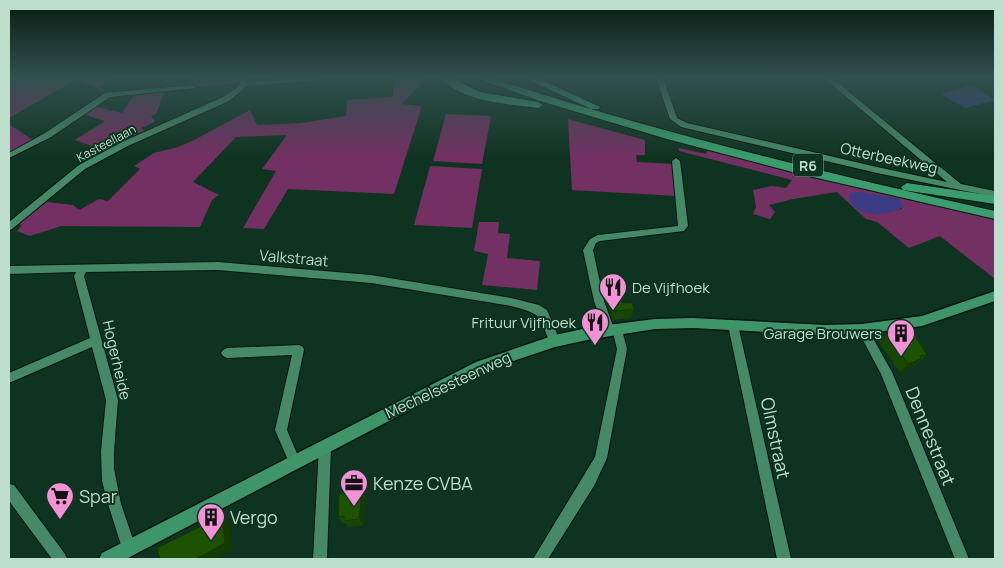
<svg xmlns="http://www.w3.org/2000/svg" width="1004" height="568" viewBox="0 0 1004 568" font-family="Manrope,sans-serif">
	<rect width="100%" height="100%" fill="#0f3321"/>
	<!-- green -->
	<g fill="#733062" fill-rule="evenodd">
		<path d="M9 78H114L98 87 107 93 77 79 9 118Z"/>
		<path d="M196 78H242L240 83 193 87Z"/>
		<path d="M393 78H427L402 104 422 106 394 194 288 189 264 229 243 228 276 171 262 169 287 135 236 137 193 182 219 195 212 200 200 227 61 226 30 236 17 231 22 225 18 224 47 202 73 205 79 210 99 199 108 201 140 169 134 166 154 153 178 147 194 140 250 110 257 125 301 123 346 116 347 100 393 97Z"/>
		<path d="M165 91 156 114 151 116 155 122 141 128 145 132 106 151 75 140 105 121 82 114 93 106 122 113 135 93Z"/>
		<path d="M446 114 491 116 482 164 433 161Z"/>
		<path d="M568 119 645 140V155H636L637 162 674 164 677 196 572 190Z"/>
		<path d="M9 124 34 141 9 155Z"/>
		<path d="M679 148 706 154 708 149 995 218V279L940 236 909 248 877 222 866 219 837 192 793 199 769 205 775 212 770 219 753 214 756 207 753 190 772 186 786 188 792 180 679 151ZM887 197 899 199 902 209 873 214Z"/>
		<path d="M430 166 482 169 472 228 414 225Z"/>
		<path d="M479 222H499L498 233 510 234 507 258 540 261 537 290 482 285 488 254 474 251Z"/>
	</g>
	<!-- water -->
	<g fill="#3b3c85">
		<path d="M972 85 995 100 965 108 941 94Z"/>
		<path d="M861 192 899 199 904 206C891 218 847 218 849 193Z"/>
	</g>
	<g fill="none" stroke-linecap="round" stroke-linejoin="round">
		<!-- minor casing -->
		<g stroke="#04180e" stroke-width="2">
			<g id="minor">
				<path d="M242 78H249L248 82 289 78H323L320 80 246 86 243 89 229 101 128 146 85 169 12 229 9 230V222L79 165 122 142 223 97 238 87Z"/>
				<path d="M656 78H663L677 118 687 123 877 167 947 182 824 78H832L961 184 995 191V197L877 173 681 127 670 119Z"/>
				<path d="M193 85 197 87 195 88 110 97 51 137 9 158V153L45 133 105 93Z"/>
				<path d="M676 158 680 161 688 226 684 231 600 241 596 243 593 250 604 301 613 326 617 325 621 326 627 349 607 458 594 486 548 559H533L595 457 617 349 613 333 609 334 605 333 604 330 594 301 583 250 590 239 598 235 678 226 672 161Z"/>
				<path d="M218 262 371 275 511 298 539 305 547 310 560 341 559 344 555 346 551 344C537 315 545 315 511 306L371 283 218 270 86 272 84 276 118 400 114 451V469L121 504 136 548 134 553 129 555 124 553 122 548 108 504 102 481 101 451 106 400 92 347 9 383V373L90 338 74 276 76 272 9 274V266Z"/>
				<path d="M733 321 737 322 738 325 791 559H777L728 325 729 322Z"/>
				<path d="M862 325 866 326 892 372 969 559H955L881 374 857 329 858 326Z"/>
				<path d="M299 345 303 347 304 350 287 430 301 463 299 467 295 469 291 467 275 430 292 355 227 358 223 356 221 353 223 350 227 348Z"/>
				<path d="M325 441 329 443 331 447 327 559H313L319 447 321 443Z"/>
				<path d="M9 484 14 485 65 554 67 559H52L9 501Z"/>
			</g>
		</g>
		<!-- major casing -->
		<g stroke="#04180e" stroke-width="3">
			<path id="major" d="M995 291V301L922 326 862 334 825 335 693 328 655 329 592 339 555 347 486 370 126 559H99L102 553 476 362 555 335 592 327 655 319 693 318 825 325 862 324 922 316Z"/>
		</g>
		<!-- highway casing -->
		<g stroke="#04180e" stroke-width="2">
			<g id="highway">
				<path d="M441 78H452L480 92 538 102 543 105 538 108C506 103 464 103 441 78Z"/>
				<path d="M476 78H491C656 132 825 173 995 211V219L800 174 667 139 540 101Z"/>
				<path d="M525 78H538L600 107 599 109H591Z"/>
				<path d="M907 183 995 196V204L903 190 901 187Z"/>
			</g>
		</g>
		<!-- minor -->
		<use href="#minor" fill="#468966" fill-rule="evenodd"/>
		<!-- major -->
		<use href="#major" fill="#3f956a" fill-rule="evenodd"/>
		<!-- highway -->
		<use href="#highway" fill="#3b9d6d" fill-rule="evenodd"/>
	</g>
	<!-- wall -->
	<g fill="#184702">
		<path d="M609 293 622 303 634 309 631 318 613 320 607 302Z"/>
		<path d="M887 333 927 355 917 364H916L912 367 900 372 879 342Z"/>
		<path d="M366 497 363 525 348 527 345 523H342L338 517Z"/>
	</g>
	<!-- shaded-wall -->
	<g fill="#143901">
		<path d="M921 359 912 367 900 372 908 364Z"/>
		<path d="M362 490 366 497 363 525 359 519Z"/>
		<path d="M222 516 229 522 233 549 214 559H196Z"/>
	</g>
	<!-- building -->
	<g fill="#1c5202" stroke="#143901">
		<path d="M619 292 622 303H632L634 309 615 311 609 293Z"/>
		<path d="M912 331 927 355 920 356 921 359 908 364 887 333Z"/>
		<path d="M362 490 359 519 344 521V516L338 517 339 494Z"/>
		<path d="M222 516 225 543 196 559H160L157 548Z"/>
	</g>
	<!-- sky -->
	<linearGradient id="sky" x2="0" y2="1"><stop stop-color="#081c12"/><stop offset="0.49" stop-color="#31504e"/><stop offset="1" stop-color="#31504e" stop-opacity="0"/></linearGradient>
	<rect width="1004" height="158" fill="url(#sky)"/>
	<!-- icons -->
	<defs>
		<g id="restaurant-pin" transform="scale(1.4375)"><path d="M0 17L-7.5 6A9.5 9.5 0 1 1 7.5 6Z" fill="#f291d6" stroke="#0f3321"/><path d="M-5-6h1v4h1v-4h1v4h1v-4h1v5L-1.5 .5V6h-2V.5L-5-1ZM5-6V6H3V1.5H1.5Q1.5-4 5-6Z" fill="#111"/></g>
		<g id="building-pin" transform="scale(1.4375)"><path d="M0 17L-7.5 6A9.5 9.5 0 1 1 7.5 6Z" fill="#f291d6" stroke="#0f3321"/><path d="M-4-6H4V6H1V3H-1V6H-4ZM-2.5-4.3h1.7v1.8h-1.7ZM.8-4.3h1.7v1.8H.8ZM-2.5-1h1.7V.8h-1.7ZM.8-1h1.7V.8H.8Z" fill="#111"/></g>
		<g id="office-pin" transform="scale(1.4375)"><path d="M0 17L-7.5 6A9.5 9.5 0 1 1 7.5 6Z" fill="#f291d6" stroke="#0f3321"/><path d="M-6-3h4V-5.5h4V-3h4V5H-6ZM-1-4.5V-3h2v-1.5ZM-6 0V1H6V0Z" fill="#111"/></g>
		<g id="supermarket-pin" transform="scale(1.4375)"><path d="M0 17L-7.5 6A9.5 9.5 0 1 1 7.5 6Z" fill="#f291d6" stroke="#0f3321"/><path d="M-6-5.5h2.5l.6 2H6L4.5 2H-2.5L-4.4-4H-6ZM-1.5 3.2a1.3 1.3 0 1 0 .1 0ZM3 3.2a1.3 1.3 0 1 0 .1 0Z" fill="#111"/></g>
	</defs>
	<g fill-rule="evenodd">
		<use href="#restaurant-pin" x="613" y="287"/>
		<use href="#restaurant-pin" x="595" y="322"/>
		<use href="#building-pin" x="901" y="333"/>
		<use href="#office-pin" x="354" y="483"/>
		<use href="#supermarket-pin" x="60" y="496"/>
		<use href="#building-pin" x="211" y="517"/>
	</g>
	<g text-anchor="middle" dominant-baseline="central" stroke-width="4" stroke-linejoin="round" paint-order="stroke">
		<!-- far-street labels -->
		<g font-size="12" fill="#bddeca" stroke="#0f3321">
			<text transform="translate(106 143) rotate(-28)">Kasteellaan</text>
		</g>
		<!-- shield labels -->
		<rect fill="#0f3321" stroke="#89ab97" stroke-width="1" x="793" y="153.5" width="30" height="23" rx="4"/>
		<g font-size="14" font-weight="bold" fill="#bddeca">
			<text x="808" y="165">R6</text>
		</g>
		<!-- street labels -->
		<g font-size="15" fill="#bddeca" stroke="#0f3321">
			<text transform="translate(889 158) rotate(12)">Otterbeekweg</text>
			<text transform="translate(294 258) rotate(5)">Valkstraat</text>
			<text transform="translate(117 360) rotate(77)">Hogerheide</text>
			<text transform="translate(448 385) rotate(-25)">Mechelsesteenweg</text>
		</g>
		<!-- poi labels -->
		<g font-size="15" fill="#bddeca" stroke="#0f3321" text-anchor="end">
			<text x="632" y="287" text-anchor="start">De Vijfhoek</text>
			<text x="576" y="322">Frituur Vijfhoek</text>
			<text x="882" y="333">Garage Brouwers</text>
		</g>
		<!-- near-street labels -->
		<g font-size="18" fill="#bddeca" stroke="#0f3321">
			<text transform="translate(931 436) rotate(68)">Dennestraat</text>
			<text transform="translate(776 438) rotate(78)">Olmstraat</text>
		</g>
		<!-- near-poi labels -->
		<g font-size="18" fill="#bddeca" stroke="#0f3321" text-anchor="start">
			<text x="373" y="483">Kenze CVBA</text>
			<text x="79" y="496">Spar</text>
			<text x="230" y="517">Vergo</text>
		</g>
	</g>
	<!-- border -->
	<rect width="1004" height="568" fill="none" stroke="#bddeca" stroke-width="20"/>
</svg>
